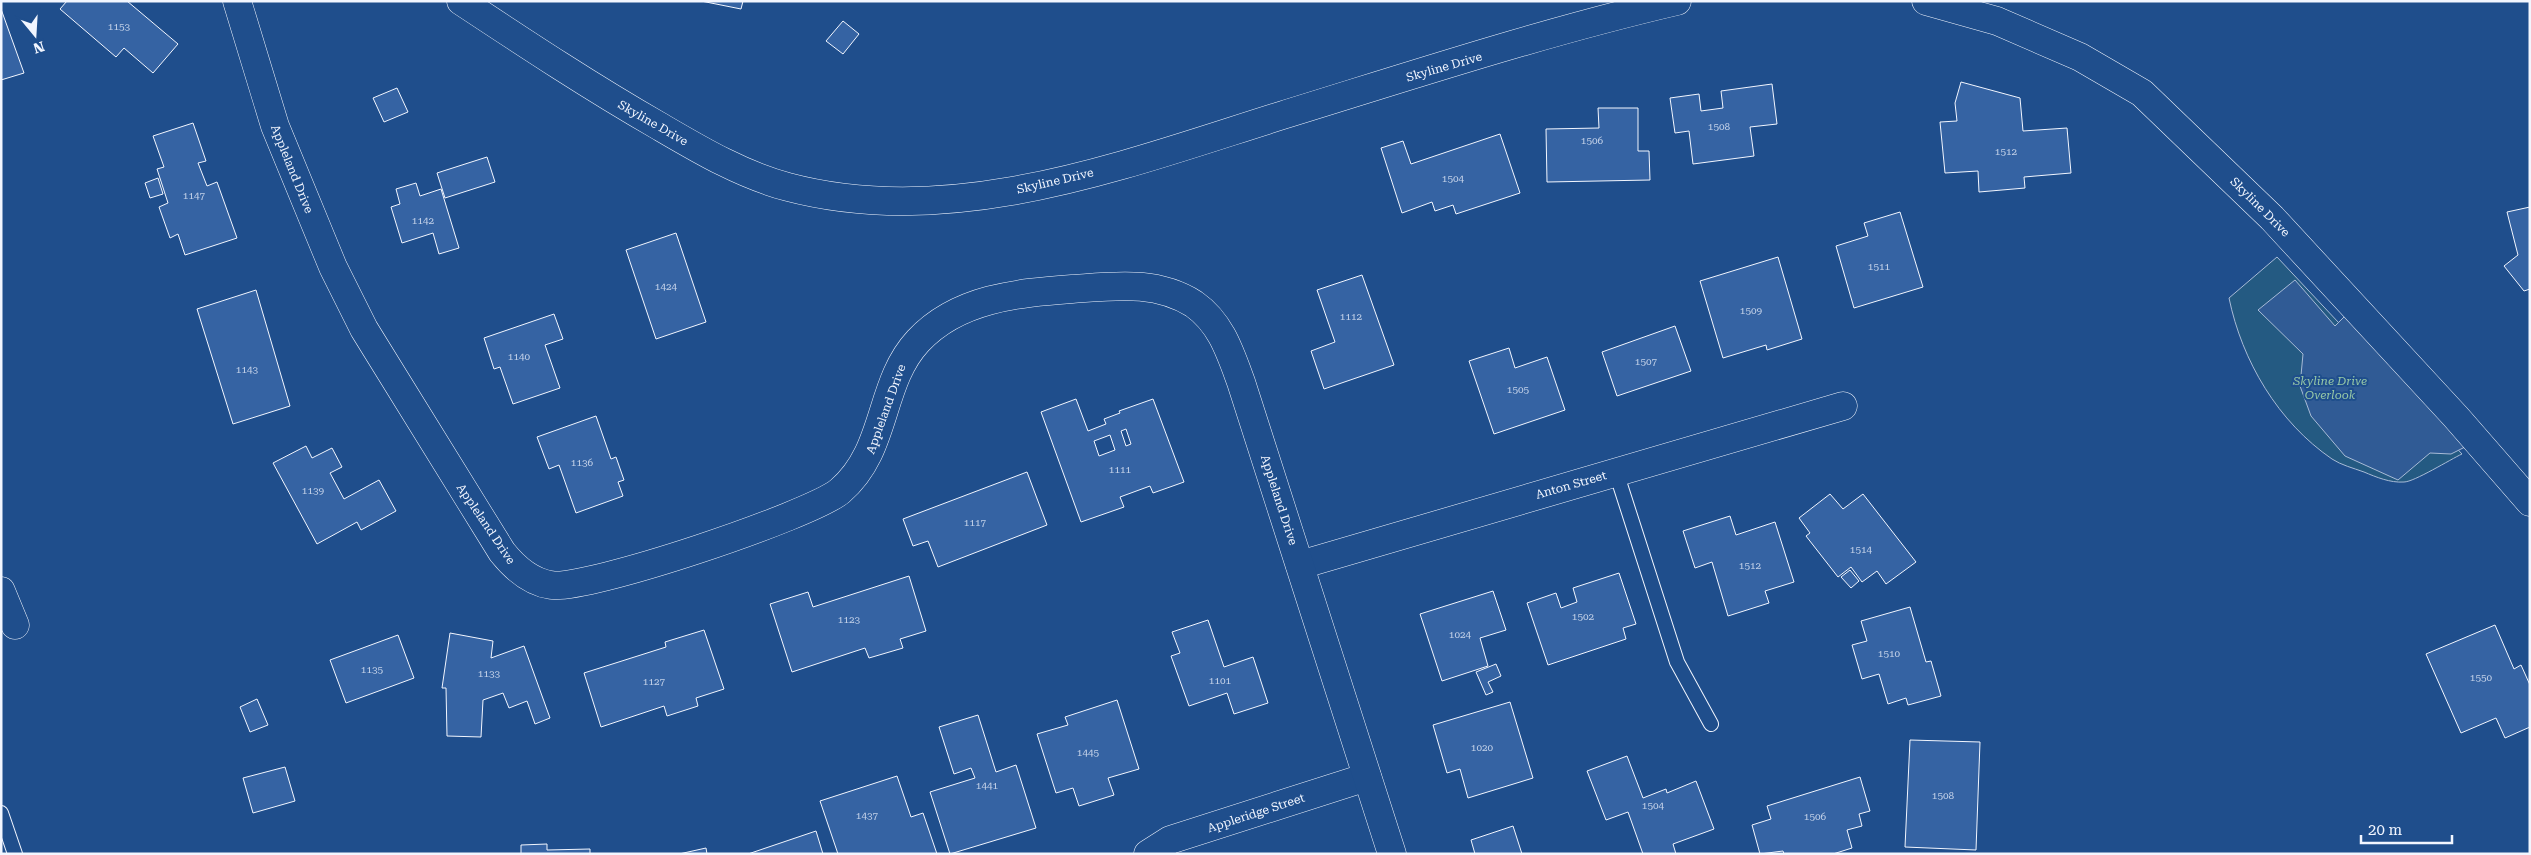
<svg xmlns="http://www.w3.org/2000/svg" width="2531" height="855" viewBox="0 0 2531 855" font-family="'Roboto Serif',serif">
	<rect width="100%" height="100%" fill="#1f4e8c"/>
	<!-- green -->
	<path fill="#245a82" stroke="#a8bbd7" d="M2277 257 2462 454C2451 459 2414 482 2404 482 2390 483 2376 477 2364 472 2353 468 2341 465 2332 459 2278 422 2242 361 2229 298Z"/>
	<!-- parking -->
	<path fill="#305b95" stroke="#a8bbd7" d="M2295 280 2335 326 2349 312 2465 447 2451 454 2430 453 2398 480 2345 456 2311 416 2300 386 2303 354 2258 310Z"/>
	<!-- building -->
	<g fill="#3563a3" stroke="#f2f6ff" fill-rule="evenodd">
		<path d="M67 1H127L178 44 153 73 124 48 116 57 60 9Z"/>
		<path d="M701 1H743L741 9Z"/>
		<path d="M1 9 24 73 1 80Z"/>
		<path d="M843 21 859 34 843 54 826 41Z"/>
		<path d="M1961 82 2020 98 2023 131 2067 128 2071 173 2024 177 2025 188 1979 192 1978 171 1945 173 1940 122 1957 121 1955 103Z"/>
		<path d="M1772 84 1777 124 1750 127 1754 156 1693 164 1689 131 1675 133 1670 98 1699 94 1701 111 1723 108 1721 91Z"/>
		<path d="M397 88 408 112 384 122 373 98Z"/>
		<path d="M1598 108H1638V151H1649L1650 180 1547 182 1546 129 1599 128Z"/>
		<path d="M193 123 206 161 198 163 207 186 217 182 237 238 185 255 178 234 170 238 159 207 168 203 157 169 164 167 153 136Z"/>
		<path d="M1500 134 1520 193 1456 214 1453 205 1435 211 1432 202 1402 213 1381 148 1403 141 1411 164Z"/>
		<path d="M487 157 495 182 445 198 437 173Z"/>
		<path d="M158 178 163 194 150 198 145 183Z"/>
		<path d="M416 183 420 196 441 189 459 248 439 254 433 233 402 243 391 207 400 204 396 189Z"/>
		<path d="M2530 207V289L2524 291 2504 266 2518 255 2507 212Z"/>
		<path d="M1900 212 1923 287 1854 308 1836 246 1868 236 1864 223Z"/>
		<path d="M676 233 706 322 656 339 626 250Z"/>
		<path d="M1778 257 1802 339 1767 350 1766 345 1723 358 1700 281Z"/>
		<path d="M1362 275 1394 365 1324 389 1311 351 1335 342 1317 290Z"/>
		<path d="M256 290 290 406 233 424 197 309Z"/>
		<path d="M554 314 563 339 545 345 560 388 513 404 500 367 494 369 484 338Z"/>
		<path d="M1675 326 1691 371 1617 396 1602 352Z"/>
		<path d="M1509 348 1515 368 1547 357 1565 410 1494 434 1469 361Z"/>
		<path d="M1076 399 1088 431 1106 424 1104 419 1120 413 1119 411 1153 399 1184 482 1153 493 1150 486 1120 497 1124 507 1081 522 1041 412ZM1126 429 1131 444 1126 446 1121 431ZM1110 435 1115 450 1099 456 1094 441Z"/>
		<path d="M596 416 611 459 616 457 624 480 618 482 623 496 576 513 559 465 549 469 537 437Z"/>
		<path d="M306 446 312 458 332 448 342 467 330 473 344 499 379 480 396 511 361 530 357 522 317 544 273 463Z"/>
		<path d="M1027 472 1047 525 938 567 928 541 913 546 903 519Z"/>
		<path d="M1830 494 1843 509 1863 494 1916 562 1886 584 1877 571 1862 582 1851 567 1838 577 1806 536 1810 533 1799 518Z"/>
		<path d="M1730 516 1736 535 1775 522 1794 582 1765 591 1769 603 1728 616 1712 562 1695 568 1683 531Z"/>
		<path d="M1850 570 1859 581 1851 588 1841 577Z"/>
		<path d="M1619 573 1636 624 1623 628 1626 639 1548 665 1527 603 1556 593 1561 608 1577 602 1573 588Z"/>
		<path d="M909 576 926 631 900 639 903 648 869 658 865 648 792 672 770 604 808 592 813 607Z"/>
		<path d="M1493 591 1506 630 1480 638 1488 666 1442 681 1420 614Z"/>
		<path d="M1910 607 1926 662 1931 661 1941 696 1908 705 1906 698 1888 704 1879 674 1862 679 1852 645 1867 641 1861 621Z"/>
		<path d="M1208 620 1224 667 1253 657 1268 703 1234 714 1227 693 1189 706 1171 656 1180 653 1172 632Z"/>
		<path d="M2495 625 2514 669 2521 665 2530 685V727L2505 738 2496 718 2461 733 2426 654Z"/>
		<path d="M704 630 724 689 696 698 698 706 667 716 664 706 601 727 584 673 666 647 665 642Z"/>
		<path d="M450 633 493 641 491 658 524 646 550 718 535 724 527 701 509 708 503 693 483 700 481 737 447 736 446 688H442Z"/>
		<path d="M398 635 414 678 346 703 330 660Z"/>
		<path d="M1496 664 1501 676 1488 682 1493 692 1486 695 1476 672Z"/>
		<path d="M257 699 268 725 250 732 240 707Z"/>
		<path d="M1117 700 1139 769 1108 778 1114 795 1079 806 1073 788 1056 793 1037 734 1068 725 1065 717Z"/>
		<path d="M1510 702 1533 778 1468 798 1460 769 1447 773 1433 725Z"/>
		<path d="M978 715 996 772 1016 765 1036 828 950 854 930 792 975 778 971 768 954 774 939 727Z"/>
		<path d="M1910 740 1980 742 1976 850 1905 847Z"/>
		<path d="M1627 756 1643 798 1666 789 1667 793 1696 781 1714 829 1673 844 1676 854H1643L1628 812 1606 820 1587 771Z"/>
		<path d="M285 767 295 801 253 813 243 778Z"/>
		<path d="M897 776 911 817 923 813 937 854H838L820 801Z"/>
		<path d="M1860 777 1870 811 1859 814 1862 826 1847 830 1852 848 1833 854H1784L1783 851 1760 854 1752 825 1771 819 1767 806Z"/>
		<path d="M1513 826 1522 854H1475L1471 840Z"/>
		<path d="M816 831 823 854H748Z"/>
		<path d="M547 844V850L590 849V854H521V845Z"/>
		<path d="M706 848 707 854H679Z"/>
	</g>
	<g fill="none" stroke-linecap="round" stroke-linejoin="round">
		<!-- service casing -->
		<g stroke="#f2f6ff" stroke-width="16">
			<g id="service">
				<path d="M1616 472 1677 662 1711 724"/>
				<path d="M1 813 15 854"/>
			</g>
		</g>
		<!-- minor casing -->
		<g stroke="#f2f6ff" stroke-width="29">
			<g id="minor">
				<path d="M1300 565 1843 406"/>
				<path d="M1 591 15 625"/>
				<path d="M1148 854 1170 840 1367 777"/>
			</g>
		</g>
		<!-- tertiary casing -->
		<g stroke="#f2f6ff" stroke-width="29">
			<g id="tertiary">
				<path d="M237 1 275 126 333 267 364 329 502 552C514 567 530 582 551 585 586 591 812 515 840 491 888 450 878 384 918 341 958 298 1018 293 1072 289 1115 286 1156 280 1194 304 1221 323 1230 352 1241 382L1392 854"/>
				<path d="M461 1C526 44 591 87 659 126 700 150 742 175 788 187 954 231 1126 164 1283 115 1413 75 1544 32 1677 1"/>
				<path d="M1926 1 1997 21 2080 57 2142 93 2272 218 2456 417 2530 502"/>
			</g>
		</g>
		<!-- service -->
		<use href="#service" stroke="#1f4e8c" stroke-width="14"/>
		<!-- minor -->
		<use href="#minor" stroke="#1f4e8c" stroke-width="28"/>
		<!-- tertiary -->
		<use href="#tertiary" stroke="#1f4e8c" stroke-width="28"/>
	</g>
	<g text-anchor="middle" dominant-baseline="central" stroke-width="4" stroke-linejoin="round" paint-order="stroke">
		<!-- number labels -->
		<g font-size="10" fill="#c3d1e8">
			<text x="119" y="26">1153</text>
			<text x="1719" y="126">1508</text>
			<text x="1592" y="140">1506</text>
			<text x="2006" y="151">1512</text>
			<text x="1453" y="178">1504</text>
			<text x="194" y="195">1147</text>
			<text x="423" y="220">1142</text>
			<text x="1879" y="266">1511</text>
			<text x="666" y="286">1424</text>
			<text x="1751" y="310">1509</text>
			<text x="1351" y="316">1112</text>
			<text x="519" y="356">1140</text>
			<text x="1646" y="361">1507</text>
			<text x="247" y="369">1143</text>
			<text x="1518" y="389">1505</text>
			<text x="582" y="462">1136</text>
			<text x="1120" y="469">1111</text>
			<text x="313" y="490">1139</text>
			<text x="975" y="522">1117</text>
			<text x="1861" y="549">1514</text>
			<text x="1750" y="565">1512</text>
			<text x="1583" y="616">1502</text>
			<text x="849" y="619">1123</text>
			<text x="1460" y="634">1024</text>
			<text x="1889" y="653">1510</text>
			<text x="372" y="669">1135</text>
			<text x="489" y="673">1133</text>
			<text x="2481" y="677">1550</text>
			<text x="1220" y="680">1101</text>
			<text x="654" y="681">1127</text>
			<text x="1482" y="747">1020</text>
			<text x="1088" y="752">1445</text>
			<text x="987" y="785">1441</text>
			<text x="1943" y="795">1508</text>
			<text x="1653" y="805">1504</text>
			<text x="867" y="815">1437</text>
			<text x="1815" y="816">1506</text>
		</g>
		<!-- street labels -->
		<g font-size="12" fill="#f2f6ff" stroke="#1f4e8c">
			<text transform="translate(1444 67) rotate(-16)">Skyline Drive</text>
			<text transform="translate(653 123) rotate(30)">Skyline Drive</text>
			<text transform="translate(292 169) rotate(68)">Appleland Drive</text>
			<text transform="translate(1055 181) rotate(-13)">Skyline Drive</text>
			<text transform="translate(2260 207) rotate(45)">Skyline Drive</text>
			<text transform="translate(886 409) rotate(-70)">Appleland Drive</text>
			<text transform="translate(1571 485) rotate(-16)">Anton Street</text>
			<text transform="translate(1279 500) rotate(72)">Appleland Drive</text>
			<text transform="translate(486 524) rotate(56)">Appleland Drive</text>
			<text transform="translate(1256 813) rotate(-18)">Appleridge Street</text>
		</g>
		<!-- park labels -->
		<g font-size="12" font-style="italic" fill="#97c8a6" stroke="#1f4e8c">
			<text x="2330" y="381">Skyline Drive<tspan x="2330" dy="14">Overlook</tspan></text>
		</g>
	</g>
	<!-- border -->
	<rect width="2531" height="855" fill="none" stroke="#f2f6ff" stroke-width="5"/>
	<!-- north arrow -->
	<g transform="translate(35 35) rotate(162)" stroke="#1f4e8c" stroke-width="4" paint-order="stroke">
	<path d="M0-4L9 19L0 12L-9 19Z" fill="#f2f6ff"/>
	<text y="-8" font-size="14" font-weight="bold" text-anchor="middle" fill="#f2f6ff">N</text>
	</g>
	<!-- scale -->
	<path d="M2361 835v8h91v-8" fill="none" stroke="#f2f6ff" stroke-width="2.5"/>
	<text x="2368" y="835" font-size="15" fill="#f2f6ff" stroke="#1f4e8c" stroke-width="4" paint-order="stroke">20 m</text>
</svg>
